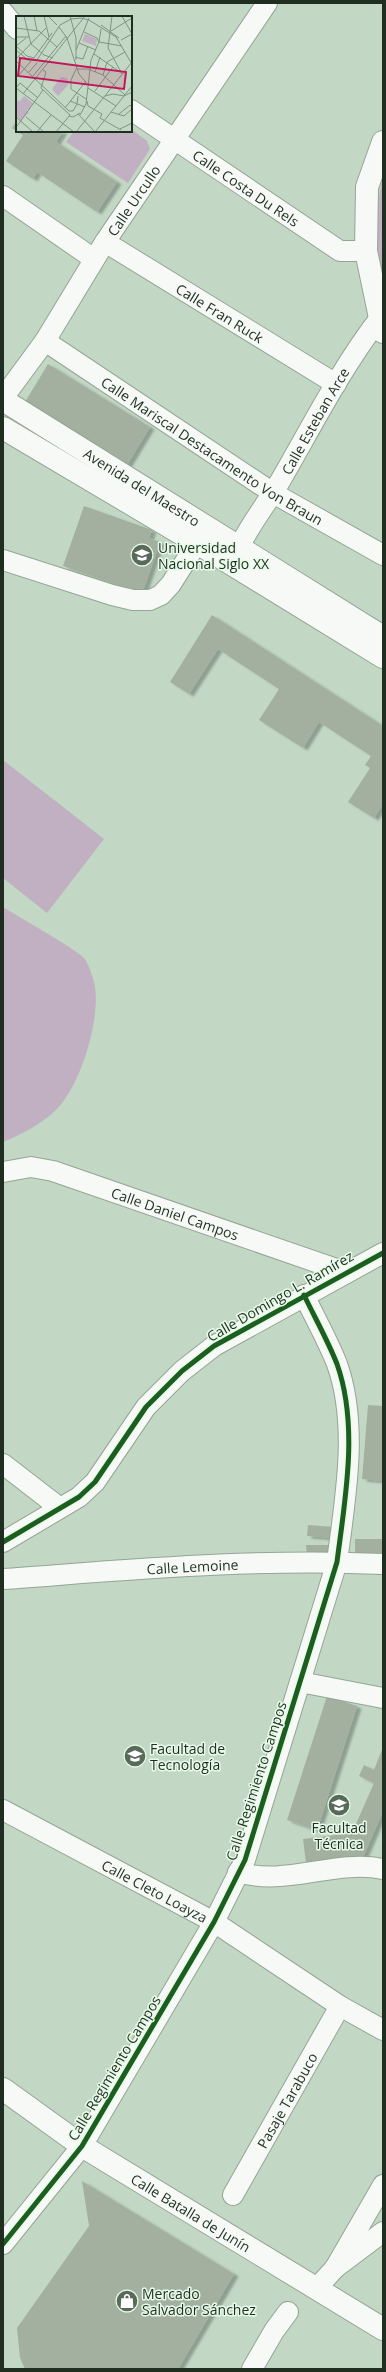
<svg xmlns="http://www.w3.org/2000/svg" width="386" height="2372" viewBox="0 0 386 2372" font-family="'Open Sans',sans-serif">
	<defs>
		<filter id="shadow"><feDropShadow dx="4.5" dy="2.5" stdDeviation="1" flood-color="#0004"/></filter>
	</defs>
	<rect width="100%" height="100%" fill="#c2d8c4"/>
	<!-- green -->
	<g fill="#c1b0c1">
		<path d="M131 129 147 141 150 149 128 183 66 142 74 131H131Z"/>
		<path d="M383 179V280C376 252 374 207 383 179Z"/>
		<path d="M3 760 104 839 47 913 3 878Z"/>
		<path d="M3 907C14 914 81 952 85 959 89 966 94 979 95 987 100 1021 81 1084 57 1109 43 1123 21 1135 3 1142Z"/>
	</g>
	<!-- building -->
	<g fill="#a3b0a0" filter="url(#shadow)">
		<path d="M17 120V131H63L56 142 117 182 97 212 37 172 33 179 6 161 23 135 12 128Z"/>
		<path d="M48 364 150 427 124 470 22 407Z"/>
		<path d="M84 506 152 530 149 538 160 542 142 594 63 566Z"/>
		<path d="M212 615 383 726V804L374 818 348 802 370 768 365 765 371 756 319 722 303 748 259 720 279 689 218 649 189 694 170 682Z"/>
		<path d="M368 1405 383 1406V1481L362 1479Z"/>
		<path d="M308 1525 335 1527 334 1538 307 1536Z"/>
		<rect x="355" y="1539" width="28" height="18"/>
		<path d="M306 1545H332V1557H307Z"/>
		<path d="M327 1696 357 1706 317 1830 287 1820Z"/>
		<path d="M383 1747V1811L364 1855 306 1863 303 1839 352 1833 374 1783 359 1776 364 1765 374 1770Z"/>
		<path d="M82 2181 234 2274 178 2369H25L20 2358 17 2328 89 2226Z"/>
	</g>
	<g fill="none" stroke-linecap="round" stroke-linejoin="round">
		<!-- street casing -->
		<g stroke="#94a595" stroke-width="22">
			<g id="street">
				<path d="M3 12 17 29"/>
				<path id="s1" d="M131 110 340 251H366"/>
				<path d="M3 196 94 259"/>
				<path id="s2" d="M105 242 336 384"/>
				<path id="s3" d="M45 341 273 493 383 555"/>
				<path id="s4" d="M3 398 45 341 105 242 267 3"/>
				<path d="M3 560 112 595 133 600H150L161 595 171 584 197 543"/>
				<path id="s5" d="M232 561C244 533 263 509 279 483 311 428 340 370 379 319"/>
				<path id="s6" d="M3 1172 31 1167 53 1171 345 1272"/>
				<path d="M3 1464 60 1508"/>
				<path d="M3 1542 79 1497 95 1482 146 1407 182 1371 214 1346 383 1253"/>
				<path id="s7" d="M3 1579C129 1570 257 1558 383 1564"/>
				<path d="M300 1682 383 1698"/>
				<path id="s8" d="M3 1810 214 1922 340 2006 383 2030"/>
				<path d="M238 1872C285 1887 335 1859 383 1869"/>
				<path id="s9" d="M233 2195 340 2006"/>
				<path d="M3 2244 82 2146 214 1922 245 1860 337 1562C345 1499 359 1426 337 1364 328 1341 315 1318 304 1295"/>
				<path d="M335 2268 383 2185"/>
				<path d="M316 2289 335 2268 383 2232"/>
				<path d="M252 2369 274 2331 288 2312"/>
			</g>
		</g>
		<!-- secondary casing -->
		<g stroke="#94a595" stroke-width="24">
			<g id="secondary">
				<path id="s10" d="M3 2089 82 2146 383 2329"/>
			</g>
		</g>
		<!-- primary casing -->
		<g stroke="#94a595" stroke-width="24">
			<g id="primary">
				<path d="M383 142 367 187 366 251 383 332"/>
				<path id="s11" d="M3 400 383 637"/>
				<path d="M3 428 197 543 383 657"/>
			</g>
		</g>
		<!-- street -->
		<use href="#street" stroke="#f6f9f6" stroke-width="20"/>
		<!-- secondary -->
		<use href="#secondary" stroke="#f6f9f6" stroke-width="22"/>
		<!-- primary -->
		<use href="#primary" stroke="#f6f9f6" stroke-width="22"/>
		<!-- cycleway casing -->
		<g stroke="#e8fbe9" stroke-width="8">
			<g id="cycleway">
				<path d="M3 1542 79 1497 95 1482 146 1407 182 1371 214 1346 383 1253"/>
				<path d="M3 2244 82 2146 214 1922 245 1860 337 1562C345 1499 359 1426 337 1364 328 1341 315 1318 304 1295"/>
			</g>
		</g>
		<!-- cycleway -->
		<use href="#cycleway" stroke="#1b5e20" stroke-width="5"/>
	</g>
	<!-- icons -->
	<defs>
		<g id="university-disc" transform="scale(1.15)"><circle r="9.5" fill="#586a5a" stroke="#e8fbe9"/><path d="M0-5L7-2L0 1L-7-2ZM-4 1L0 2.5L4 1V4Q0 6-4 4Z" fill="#fff"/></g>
		<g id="shop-disc" transform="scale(1.15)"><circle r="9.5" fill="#586a5a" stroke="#e8fbe9"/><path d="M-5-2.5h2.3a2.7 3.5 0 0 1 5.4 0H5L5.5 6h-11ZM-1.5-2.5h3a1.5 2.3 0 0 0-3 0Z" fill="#fff"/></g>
	</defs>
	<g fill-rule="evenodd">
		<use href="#university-disc" x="142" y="555"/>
		<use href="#university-disc" x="135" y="1756"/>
		<use href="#university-disc" x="339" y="1805"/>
		<use href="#shop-disc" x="127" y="2301"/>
	</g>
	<g text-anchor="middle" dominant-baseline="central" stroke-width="3" stroke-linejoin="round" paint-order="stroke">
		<!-- street labels -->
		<g font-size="14" fill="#1f2e21" stroke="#e8fbe9">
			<text stroke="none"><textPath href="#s1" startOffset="139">Calle Costa Du Rels</textPath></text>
			<text stroke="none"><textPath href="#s4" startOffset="237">Calle Urcullo</textPath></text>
			<text stroke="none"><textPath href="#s2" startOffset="135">Calle Fran Ruck</textPath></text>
			<text stroke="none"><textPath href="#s5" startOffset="163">Calle Esteban Arce</textPath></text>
			<text stroke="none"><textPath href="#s3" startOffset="200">Calle Mariscal Destacamento Von Braun</textPath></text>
			<text stroke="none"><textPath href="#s11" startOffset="164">Avenida del Maestro</textPath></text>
			<text stroke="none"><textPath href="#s6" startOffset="180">Calle Daniel Campos</textPath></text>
			<text transform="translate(280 1296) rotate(-30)">Calle Domingo L. Ramírez</text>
			<text stroke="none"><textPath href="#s7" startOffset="190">Calle Lemoine</textPath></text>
			<text transform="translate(256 1781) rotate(-72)">Calle Regimiento Campos</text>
			<text stroke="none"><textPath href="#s8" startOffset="172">Calle Cleto Loayza</textPath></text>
			<text transform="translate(114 2068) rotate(-59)">Calle Regimiento Campos</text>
			<text stroke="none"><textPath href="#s9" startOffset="109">Pasaje Tarabuco</textPath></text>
			<text stroke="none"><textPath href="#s10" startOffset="225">Calle Batalla de Junín</textPath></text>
		</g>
		<!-- poi labels -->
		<g font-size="14" fill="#1f2e21" stroke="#e8fbe9" text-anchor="start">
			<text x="158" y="547">Universidad<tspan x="158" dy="16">Nacional Siglo XX</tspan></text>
			<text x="150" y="1748">Facultad de<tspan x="150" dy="16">Tecnología</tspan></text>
			<text x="339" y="1827" text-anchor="middle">Facultad<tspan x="339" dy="16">Técnica</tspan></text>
			<text x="142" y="2293">Mercado<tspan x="142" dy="16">Salvador Sánchez</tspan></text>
		</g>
	</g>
	<!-- overview -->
	<g transform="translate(16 16)">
		<rect width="116" height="116" fill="#c2d8c4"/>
		<path d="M69 18 81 23 80 30 66 25ZM45 61 51 62 53 68 42 80 36 73ZM8 80 17 87 13 94H10L13 96 5 105 0 100V84L4 85Z" fill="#c1b0c1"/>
		<path fill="none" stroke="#819483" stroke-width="1" d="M8 0 15 28 28 39 37 42M18 0 21 15M28 0 33 21M32 0 41 9M54 0 60 22V44M96 0 92 32 106 58M106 0 116 18M85 9 103 22M43 11 51 22 63 58 72 69M0 12 23 15 41 31M95 15 116 2M68 16 81 22 83 26M0 21H13M105 24 116 18M83 26 106 30M63 27 80 34M0 30 10 22M0 30 11 40 18 42 36 17M0 34 12 44H21L44 9 55 3 65 2 73 4 100 21 116 48M60 34 73 2M78 38 104 56M59 41 67 43 72 30M0 43 30 12M0 45 53 95H57L61 88 62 80M61 51 55 64V73L70 83M62 53H72L87 59 109 79M27 54 30 56 25 72 54 99 40 116M13 56 21 47M79 56 84 41M87 59 91 46 109 36M2 60 15 45M17 60 50 20M0 72 4 67 22 82M0 72 58 116M72 72 100 90M79 75 97 51M7 78 69 0M89 80 97 78 108 80 116 76M54 85 69 91M71 85 72 90 86 98 84 102 105 114M49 92 70 65M95 96 108 100 116 93M62 98 79 116M103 98 114 89 116 91M64 99 70 88 75 44 83 26 85 13M53 100 57 101 64 97M0 101 17 116M10 101 28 116M1 110 27 74M104 113 116 107M21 116 35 99M60 116 116 46M79 116 116 70"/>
		<path fill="#c2185b" fill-opacity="0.15" stroke="#c2185b" stroke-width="2" d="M4 42 110 56 108 73 2 60Z"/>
		<rect width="116" height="116" fill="none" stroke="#1f2e21" stroke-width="2"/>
	</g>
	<!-- border -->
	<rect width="386" height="2372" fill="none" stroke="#1f2e21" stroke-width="8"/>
</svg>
